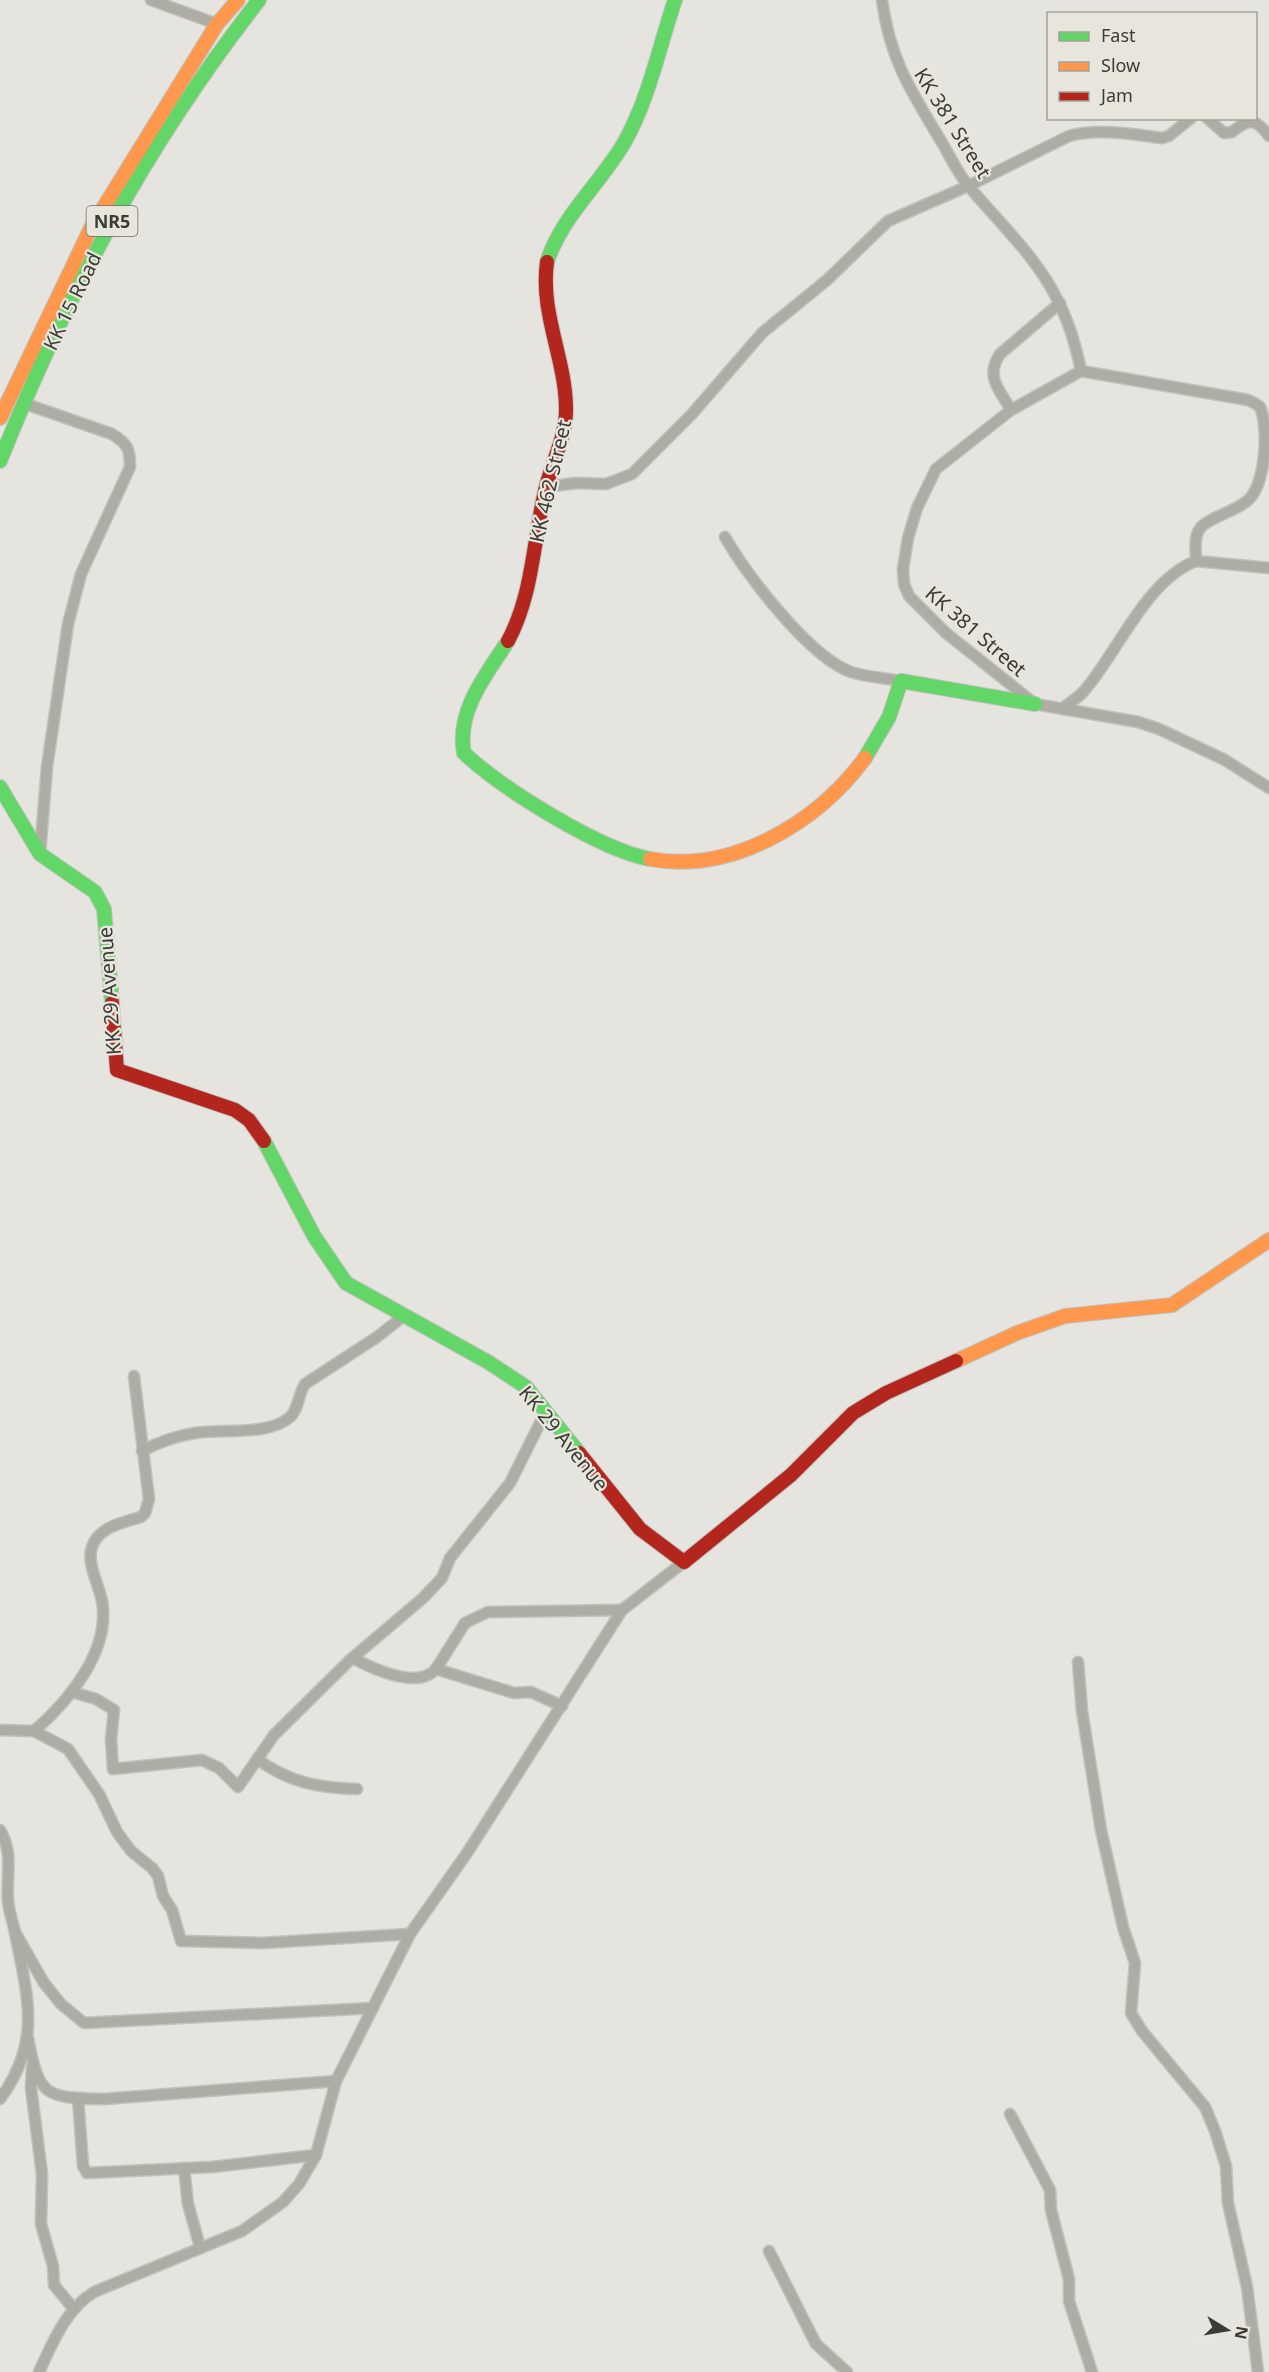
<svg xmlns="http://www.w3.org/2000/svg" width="1269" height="2372" viewBox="0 0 1269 2372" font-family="'Noto Sans',sans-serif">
	<rect width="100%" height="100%" fill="#e5e4df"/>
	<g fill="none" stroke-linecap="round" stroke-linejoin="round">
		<!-- street casing -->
		<g stroke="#c2c1be" stroke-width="13">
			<g id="street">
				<path d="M151 0 217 24"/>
				<path d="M882 0C890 60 911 91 941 141 950 156 958 174 970 188 1025 251 1064 283 1081 371L1011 410 936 469 917 508 908 538 903 569 904 584 909 596 946 633 1035 704 1138 722 1159 729 1225 760 1269 788"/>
				<path d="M1207 118 1224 133 1232 132C1248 119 1255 117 1269 136"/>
				<path d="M23 403 112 434C128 444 130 449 130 467L81 574 68 624 47 767 40 853"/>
				<path d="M1011 410C999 389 985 377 1000 354L1060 303"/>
				<path d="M546 487 576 483 606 484 632 474 692 414 762 333 827 280 888 221 968 186 1069 136C1100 128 1131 134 1162 138L1169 136 1191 118"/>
				<path d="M725 537C747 575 809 657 851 672 866 677 885 678 901 681"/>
				<path d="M1196 561 1269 568"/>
				<path d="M1062 709C1069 703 1078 698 1084 691 1118 652 1146 580 1196 561 1196 550 1193 535 1202 526 1215 515 1234 512 1247 501 1266 486 1269 427 1260 407 1257 404 1252 402 1248 400L1081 371"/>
				<path d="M142 1451C159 1442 176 1436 195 1433 222 1429 269 1436 290 1417 299 1409 298 1394 305 1384L377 1337 405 1315"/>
				<path d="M353 1658C373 1669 418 1690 436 1669L465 1623 488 1612 622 1610"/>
				<path d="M1078 1662 1082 1711 1101 1830 1123 1927 1135 1963 1131 2013 1142 2031 1205 2107 1215 2131 1226 2166 1228 2203 1247 2287 1258 2372"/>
				<path d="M436 1669 514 1693 531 1692 562 1706"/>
				<path d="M72 1692 96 1699 114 1710 111 1739 113 1769 202 1760 219 1768 238 1787 274 1735 350 1660 423 1598 442 1578 450 1558 510 1483 545 1413"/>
				<path d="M0 1730 34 1731C69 1701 111 1650 102 1601 99 1585 86 1562 92 1547 98 1527 124 1522 141 1517L145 1513 149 1499 134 1376"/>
				<path d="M34 1731 68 1749 99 1794 117 1832 131 1851 152 1868 158 1876 163 1896 172 1910 181 1941 262 1943 410 1934"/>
				<path d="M257 1759C288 1782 318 1788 357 1789"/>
				<path d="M0 1830C14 1854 6 1875 8 1901 9 1912 13 1922 15 1933 28 1998 42 2042 0 2099"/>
				<path d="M15 1932 44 1983 61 2004 84 2023 373 2008"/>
				<path d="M28 2038C39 2096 44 2098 104 2099L336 2081"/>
				<path d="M32 2068 31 2088 42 2174 41 2224 53 2266 54 2285 73 2308"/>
				<path d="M78 2098 83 2166 87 2173 212 2167 316 2155"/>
				<path d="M1010 2114 1050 2190 1051 2210 1069 2279V2301L1092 2372"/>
				<path d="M184 2168 188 2204 200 2247"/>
				<path d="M769 2251 816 2344 847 2372"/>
				<path d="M39 2372C53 2342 66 2309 94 2292L242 2231 283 2202 299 2184 316 2155 336 2081 410 1934 467 1853 622 1610 684 1562"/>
			</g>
		</g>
		<!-- fast casing -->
		<g stroke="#c2c1be" stroke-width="16">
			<g id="fast">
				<path d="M547 262C562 216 600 184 624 143 649 99 659 47 675 0"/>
				<path d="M0 461C68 291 146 145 259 0"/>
				<path d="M508 641C486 675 456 711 464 753 501 788 600 850 650 859"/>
				<path d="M865 758 889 717 901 681 1035 704"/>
				<path d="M0 787 40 854 95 892 104 909 112 1003"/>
				<path d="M264 1141 314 1236 346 1283 488 1362 526 1387 579 1453"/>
			</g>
		</g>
		<!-- slow casing -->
		<g stroke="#c2c1be" stroke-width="16">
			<g id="slow">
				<path d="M0 418 91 228 217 24 238 0"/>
				<path d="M650 859C732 874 817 823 865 758"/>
				<path d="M956 1361 1017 1333 1065 1316 1172 1305 1269 1240"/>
			</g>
		</g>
		<!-- jam casing -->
		<g stroke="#c2c1be" stroke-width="16">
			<g id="jam">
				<path d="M508 641C533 594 533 542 545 491 551 463 567 436 566 407 565 357 540 313 547 262"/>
				<path d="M112 1003 117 1070 235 1110 249 1120 264 1141"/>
				<path d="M579 1453 640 1529 684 1562 791 1475 853 1413 886 1393 956 1361"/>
			</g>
		</g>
		<!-- street -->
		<use href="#street" stroke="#adaca5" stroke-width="10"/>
		<!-- fast -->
		<use href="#fast" stroke="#63d668" stroke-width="14"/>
		<!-- slow -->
		<use href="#slow" stroke="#ff974d" stroke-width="14"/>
		<!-- jam -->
		<use href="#jam" stroke="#b3261e" stroke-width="14"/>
	</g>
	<g text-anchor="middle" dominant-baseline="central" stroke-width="4.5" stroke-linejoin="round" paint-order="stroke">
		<!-- shield labels -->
		<rect fill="#e8e6dc" stroke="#6f6e68" stroke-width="1.5" x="86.5" y="206" width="51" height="30" rx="4.5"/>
		<g font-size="18" font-weight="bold" fill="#3b3b37">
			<text x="112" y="221">NR5</text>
		</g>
		<!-- street labels -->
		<g font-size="20" fill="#3b3b37" stroke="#e8e6dc">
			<text transform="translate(953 123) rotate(58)">KK 381 Street</text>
			<text transform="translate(72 301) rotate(-64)">KK 15 Road</text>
			<text transform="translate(550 481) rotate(-77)">KK 462 Street</text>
			<text transform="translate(976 631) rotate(41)">KK 381 Street</text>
			<text transform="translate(109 991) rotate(-94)">KK 29 Avenue</text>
			<text transform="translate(564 1438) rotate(51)">KK 29 Avenue</text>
		</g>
	</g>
	<!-- legend -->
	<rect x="1047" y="12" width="210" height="108" fill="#e8e6dc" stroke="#a3a29a" stroke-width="1.5"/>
	<rect x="1059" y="32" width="30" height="9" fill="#63d668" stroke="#a3a29a" stroke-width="1.5"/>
	<text x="1101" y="42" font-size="18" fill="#3b3b37">Fast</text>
	<rect x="1059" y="62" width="30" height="9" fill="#ff974d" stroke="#a3a29a" stroke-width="1.5"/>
	<text x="1101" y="72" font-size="18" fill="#3b3b37">Slow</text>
	<rect x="1059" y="92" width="30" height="9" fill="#b3261e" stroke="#a3a29a" stroke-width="1.5"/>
	<text x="1101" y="102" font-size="18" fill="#3b3b37">Jam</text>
	<!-- north arrow -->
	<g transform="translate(1227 2330) rotate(101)" stroke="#e8e6dc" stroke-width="4.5" paint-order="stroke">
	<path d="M0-4.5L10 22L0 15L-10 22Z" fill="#3b3b37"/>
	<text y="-9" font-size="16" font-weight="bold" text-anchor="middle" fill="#3b3b37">N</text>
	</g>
</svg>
